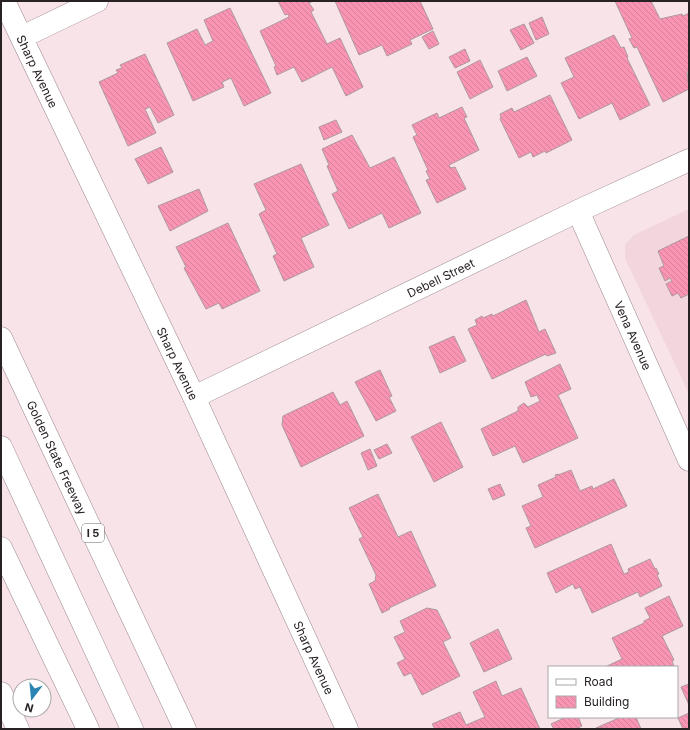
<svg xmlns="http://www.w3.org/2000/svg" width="690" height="730" viewBox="0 0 690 730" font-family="Inter,sans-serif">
	<defs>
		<pattern id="building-back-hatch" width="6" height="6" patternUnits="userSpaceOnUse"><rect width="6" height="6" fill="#f994b3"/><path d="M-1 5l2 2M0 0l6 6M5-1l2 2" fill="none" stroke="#d57f9a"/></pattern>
	</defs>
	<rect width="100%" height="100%" fill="#f8e3e8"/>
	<!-- built -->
	<path fill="#f2d5dd" d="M689 209V394L625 258V245L634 235Z"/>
	<!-- building -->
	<g fill="url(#building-back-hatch)" stroke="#ac999e">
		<path d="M278 1H313L309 3 314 10 311 12 327 44 340 38 363 87 346 96 332 67 302 82 294 67 277 75 274 67 276 66 260 31 289 17 288 14 285 15Z"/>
		<path d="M335 1H420L433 29 410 40 412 44 387 56 382 45 359 55Z"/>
		<path d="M615 1H651L660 19 682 14 683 16 689 13V71L687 72 689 89 663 102 637 47 634 48 629 39 632 38Z"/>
		<path d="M230 8 271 93 244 106 231 78 222 82 224 87 193 101 167 43 197 29 205 45 213 41 204 20Z"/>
		<path d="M542 17 549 34 536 40 529 23Z"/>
		<path d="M524 24 534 43 521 50 510 30Z"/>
		<path d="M433 31 439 44 429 49 422 37Z"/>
		<path d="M614 35 621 48 624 47 628 57 627 58 650 105 620 120 612 103 579 119 561 83 574 77 565 58Z"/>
		<path d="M465 49 470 61 455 68 449 57Z"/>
		<path d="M145 54 174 115 158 123 150 107 145 109 156 133 128 146 99 82 118 73 116 70 122 68 120 65Z"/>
		<path d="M527 57 537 76 507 91 498 71Z"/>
		<path d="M480 60 493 87 470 99 457 72Z"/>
		<path d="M550 95 572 140 546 153 545 151 533 157 531 152 519 158 500 119 501 117 500 114 512 108 514 112Z"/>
		<path d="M462 107 467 117 464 118 479 150 449 165 451 168 455 167 466 189 437 203 426 180 430 179 426 171 428 170 413 137 417 135 412 125 437 113 439 118Z"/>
		<path d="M336 120 342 132 324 140 319 127Z"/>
		<path d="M352 135 370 168 394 157 421 213 389 228 382 213 349 229 332 194 338 191 327 166 329 165 322 149Z"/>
		<path d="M161 147 173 172 148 184 135 159Z"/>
		<path d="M301 164 329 225 301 238 314 267 284 281 273 256 277 254 259 214 266 210 254 184Z"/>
		<path d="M199 189 208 211 170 231 158 206Z"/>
		<path d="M228 223 260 291 222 309 219 303 206 309 184 268 186 267 176 247Z"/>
		<path d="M689 236V294L681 298 678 293 672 296 666 284 672 281 670 278 665 281 659 268 664 266 658 251Z"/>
		<path d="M526 300 539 332 545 329 556 353 547 356 546 354 492 379 468 329 477 325 475 320 482 316 483 318 492 314 493 316Z"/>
		<path d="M454 336 466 361 440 373 429 347Z"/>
		<path d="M560 364 571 389 558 395 578 438 523 463 515 446 493 456 481 429 518 411V407L524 403 528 407 540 401 537 395 531 397 525 382Z"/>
		<path d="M380 370 392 396 389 397 396 411 376 421 355 382Z"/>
		<path d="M333 392 340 405 347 401 364 436 301 467 282 425 283 416Z"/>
		<path d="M441 422 463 467 434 482 411 437Z"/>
		<path d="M387 444 392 453 379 459 374 450Z"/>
		<path d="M370 449 377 466 368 470 361 453Z"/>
		<path d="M571 470 580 491 592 486 593 489 614 479 627 506 535 548 526 528 531 526 522 506 543 497 538 485 556 477 555 475 558 474V475Z"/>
		<path d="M500 484 505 495 493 500 488 489Z"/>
		<path d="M378 494 398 537 411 531 436 586 389 608 390 609 382 613 369 584 375 581 376 575 359 539 363 537 349 508Z"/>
		<path d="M611 544 624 574 629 572 628 569 650 559 655 569 656 568 659 574 657 575 662 586 640 597 638 592 592 613 580 587 575 589 573 584 556 593 547 573Z"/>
		<path d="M669 596 683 626 662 636 674 660 672 661 674 666 605 667 622 659 612 638 644 623V621L650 618 645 608Z"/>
		<path d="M427 608 437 610 451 638 443 642 460 676 422 695 411 673 404 676 397 663 405 659 394 637 405 632 400 621Z"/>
		<path d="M498 629 512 659 484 672 470 643Z"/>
		<path d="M496 681 502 696 521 688 540 729H435L432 724 460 712 466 725 485 717 473 692Z"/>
		<path d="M689 684V705L681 687Z"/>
		<path d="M689 713V729H683L678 718Z"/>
		<path d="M566 717H578L582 726 576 729H554L551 724Z"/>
		<path d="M621 717H636L641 729 596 728Z"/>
	</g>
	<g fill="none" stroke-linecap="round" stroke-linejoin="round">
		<!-- street casing -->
		<g stroke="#9a888c" stroke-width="23">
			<g id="street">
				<path id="s1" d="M4 1 194 397 347 729"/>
				<path d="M22 37 97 1"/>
				<path id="s2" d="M578 211 689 460"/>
				<path id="s3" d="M194 397 578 211 689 160"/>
			</g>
		</g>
		<!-- highway casing -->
		<g stroke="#9a888c" stroke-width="23">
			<g id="highway">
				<path id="s4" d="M1 338 185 729"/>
				<path d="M1 447 132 729"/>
				<path d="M1 548 88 729"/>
				<path d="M1 693 18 729"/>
			</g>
		</g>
		<!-- street -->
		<use href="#street" stroke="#fff" stroke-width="22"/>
		<!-- highway -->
		<use href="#highway" stroke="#fff" stroke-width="22"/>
	</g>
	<g text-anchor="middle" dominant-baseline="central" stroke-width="3" stroke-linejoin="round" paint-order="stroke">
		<!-- shield labels -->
		<rect fill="#fff" stroke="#696466" stroke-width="1" x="82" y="524" width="22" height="18" rx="3"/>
		<g font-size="11" font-weight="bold" fill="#292224">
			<text x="93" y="533">I 5</text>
		</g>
		<!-- street labels -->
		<g font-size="12" fill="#292224" stroke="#fff">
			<text stroke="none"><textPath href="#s1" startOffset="78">Sharp Avenue</textPath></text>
			<text stroke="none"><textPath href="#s3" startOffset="274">Debell Street</textPath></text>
			<text stroke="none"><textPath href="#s2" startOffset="136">Vena Avenue</textPath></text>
			<text stroke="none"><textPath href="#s1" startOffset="402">Sharp Avenue</textPath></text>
			<text stroke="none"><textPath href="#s4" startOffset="132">Golden State Freeway</textPath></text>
			<text stroke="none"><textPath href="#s1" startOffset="726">Sharp Avenue</textPath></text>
		</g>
	</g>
	<!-- border -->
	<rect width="690" height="730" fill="none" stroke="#292224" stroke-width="4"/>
	<!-- legend -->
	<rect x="548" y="666" width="130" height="52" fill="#ffffff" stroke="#a9a7a7"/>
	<rect x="556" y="679" width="20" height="6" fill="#ffffff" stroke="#a9a7a7"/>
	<text x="584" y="686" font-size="12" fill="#292224">Road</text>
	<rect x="556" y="696" width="20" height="12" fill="url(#building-back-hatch)" stroke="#a9a7a7"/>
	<text x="584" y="706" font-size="12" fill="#292224">Building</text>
	<!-- north arrow -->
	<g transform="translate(32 698) rotate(196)"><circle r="19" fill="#ffffff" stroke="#a9a7a7"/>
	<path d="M0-3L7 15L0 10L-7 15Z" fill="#2a85b2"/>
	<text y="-6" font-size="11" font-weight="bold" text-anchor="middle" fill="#292224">N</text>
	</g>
</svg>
